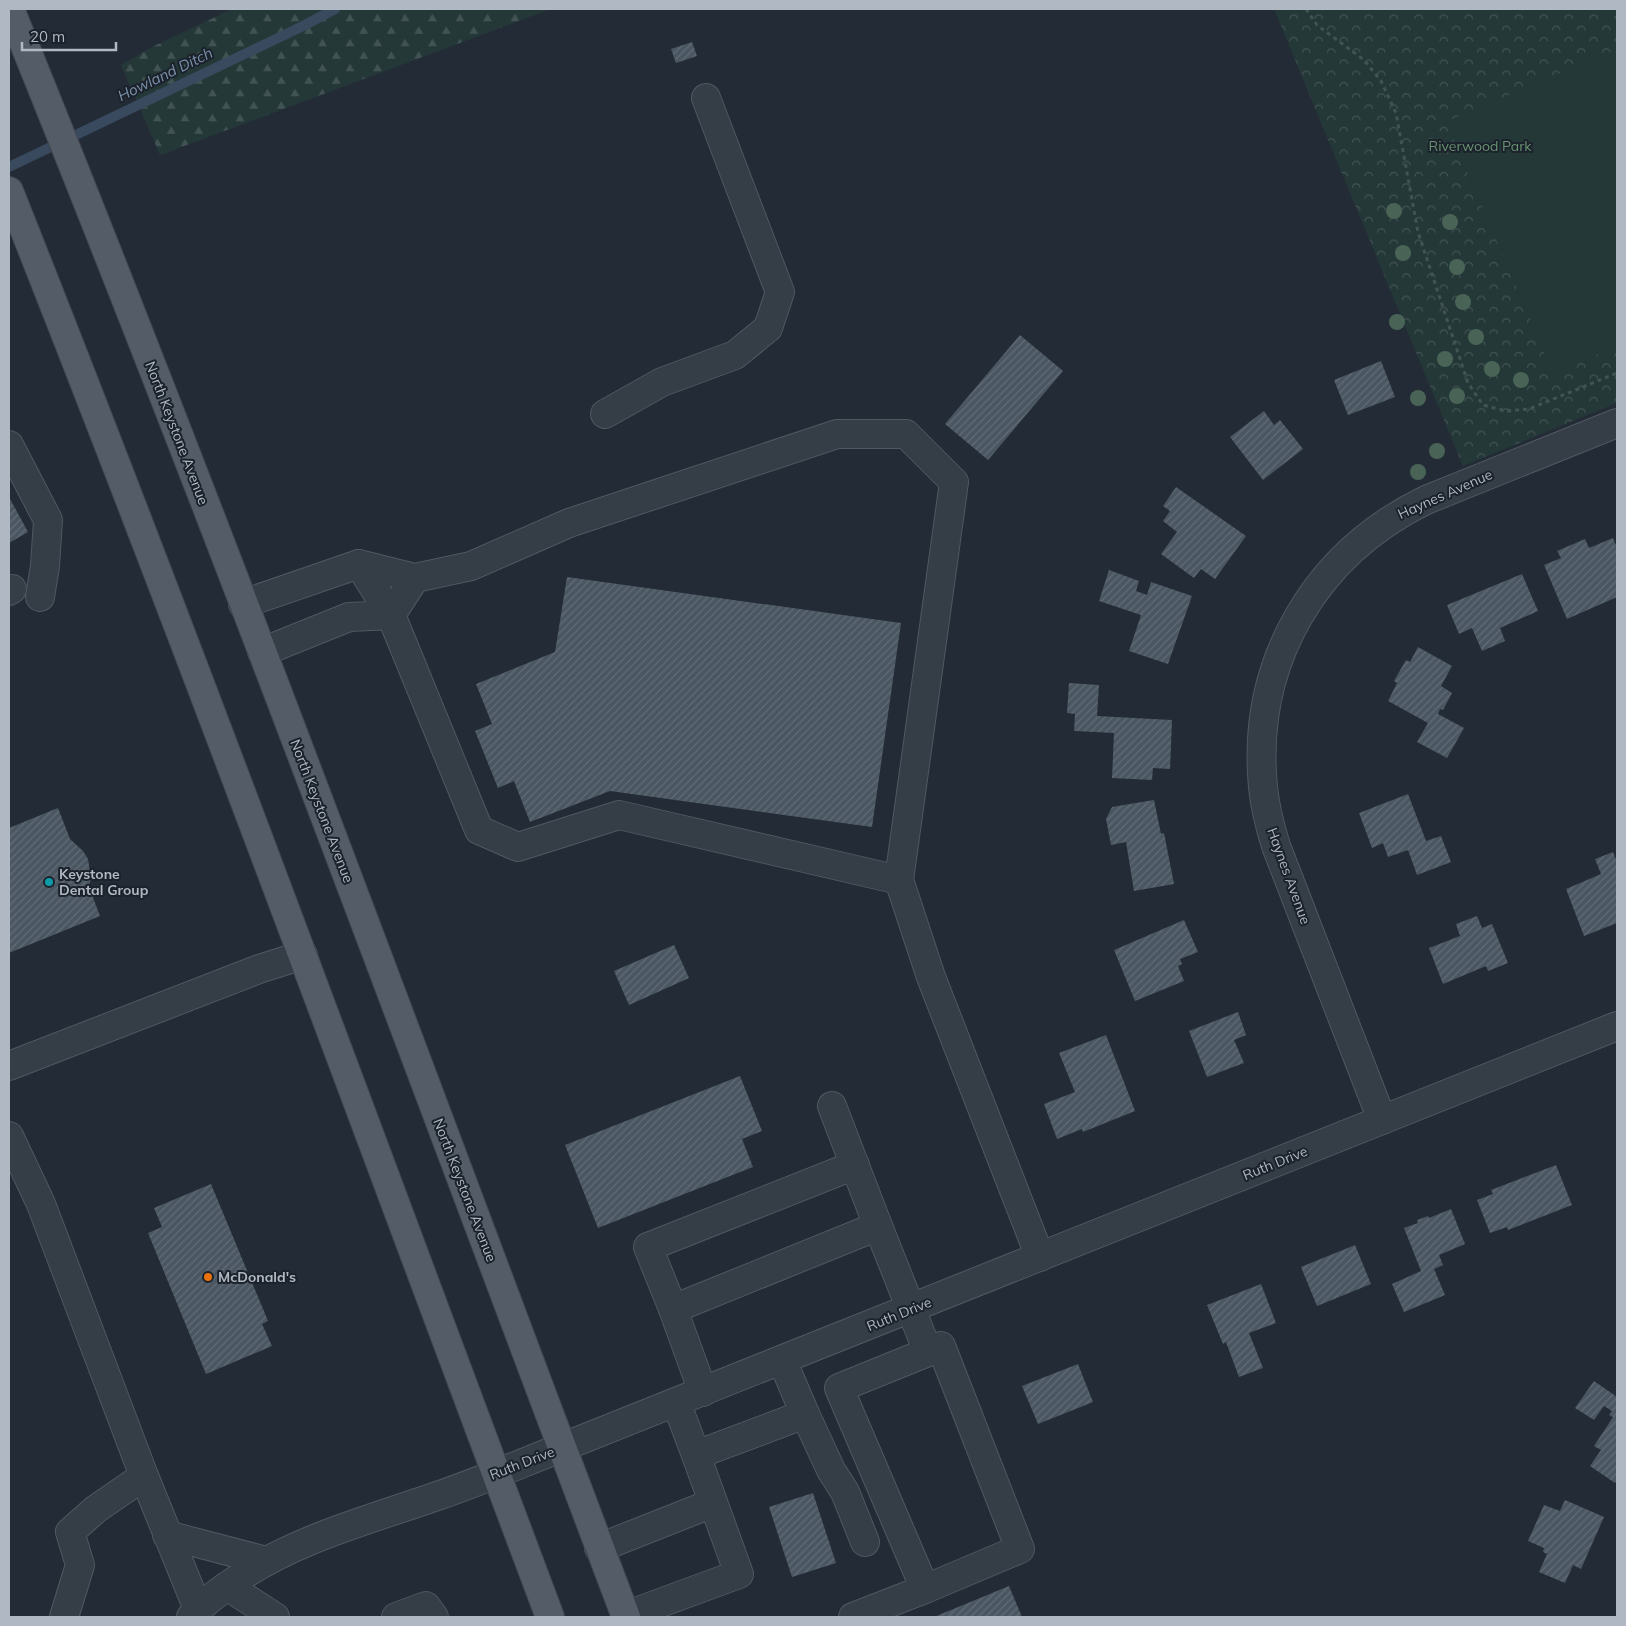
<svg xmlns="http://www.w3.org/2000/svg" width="1626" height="1626" viewBox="0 0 1626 1626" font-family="Mulish,sans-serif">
	<defs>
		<pattern id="forest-firs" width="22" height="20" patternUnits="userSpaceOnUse" patternTransform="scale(1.25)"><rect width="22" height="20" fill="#253838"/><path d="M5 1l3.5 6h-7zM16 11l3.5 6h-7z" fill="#425353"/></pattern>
		<pattern id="park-crowns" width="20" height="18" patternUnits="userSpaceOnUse" patternTransform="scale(1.25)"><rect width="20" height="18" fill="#253838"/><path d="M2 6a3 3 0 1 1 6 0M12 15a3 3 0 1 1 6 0" fill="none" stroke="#425353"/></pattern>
		<pattern id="building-hatch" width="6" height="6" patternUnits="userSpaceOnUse" patternTransform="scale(1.25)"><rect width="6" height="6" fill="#4a5662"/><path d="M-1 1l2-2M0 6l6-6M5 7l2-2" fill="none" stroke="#626c77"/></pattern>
	</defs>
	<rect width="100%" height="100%" fill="#222b36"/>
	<!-- forest -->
	<path fill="url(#forest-firs)" d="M232 9H551L160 155 121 65 152 47Z"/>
	<!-- park -->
	<path fill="url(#park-crowns)" d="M1274 9H1617V403L1463 466Z"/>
	<!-- garden -->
	<path fill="#253838" d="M1617 49V346L1553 373 1446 122Z"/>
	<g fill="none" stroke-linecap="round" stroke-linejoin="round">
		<!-- stream -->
		<path stroke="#394a5f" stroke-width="10" d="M9 167 303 26 335 9"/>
	</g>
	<!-- building -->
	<g fill="url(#building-hatch)">
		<path d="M692 42 697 56 676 63 671 49Z"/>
		<path d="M1020 335 1063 371 988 460 945 424Z"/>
		<path d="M1381 361 1395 397 1348 415 1334 380Z"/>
		<path d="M1264 411 1274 425 1280 420 1303 449 1263 480 1230 437Z"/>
		<path d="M1176 487 1246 536 1215 579 1201 569 1194 578 1161 554 1177 532 1163 521 1170 511 1163 506Z"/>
		<path d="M9 497 28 532 9 543Z"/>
		<path d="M1613 538 1617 548V597L1567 619 1544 565 1561 558 1557 551 1585 539 1589 548Z"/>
		<path d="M1109 570 1139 581 1136 591 1147 595 1151 582 1192 596 1168 664 1129 651 1141 615 1099 601Z"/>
		<path d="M1522 574 1538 611 1500 628 1505 641 1482 651 1472 628 1459 634 1447 605Z"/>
		<path d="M567 577 901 623 872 827 610 791 530 822 514 781 498 788 475 731 492 724 476 684 555 652Z"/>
		<path d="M1418 647 1452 666 1441 686 1452 693 1443 710 1440 709 1438 714 1464 728 1447 758 1417 742 1428 723 1388 701 1397 683 1394 681 1406 660 1410 662Z"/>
		<path d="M1069 683 1099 685 1097 716 1172 720 1170 769 1153 768 1152 780 1112 778 1114 733 1074 731 1075 714 1067 713Z"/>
		<path d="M1408 794 1426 841 1441 836 1451 862 1417 875 1408 850 1388 857 1383 843 1372 848 1359 813Z"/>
		<path d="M1154 800 1161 834 1164 833 1174 884 1134 891 1126 842 1111 845 1106 819 1112 807Z"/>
		<path d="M58 808 70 839 83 851 88 859 91 878 89 887 100 916 9 953V828Z"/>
		<path d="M1613 852 1617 862V923L1584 936 1566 889 1601 874 1595 859Z"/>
		<path d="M1477 916 1482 928 1492 924 1508 963 1488 971 1486 966 1443 984 1429 948 1460 936 1456 924Z"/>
		<path d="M1184 920 1198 952 1180 959 1182 964 1178 966 1184 981 1135 1001 1114 950Z"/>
		<path d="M674 945 689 978 629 1005 614 971Z"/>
		<path d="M1238 1012 1246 1035 1234 1040 1244 1063 1207 1077 1189 1031Z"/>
		<path d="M1106 1035 1135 1111 1083 1132 1082 1129 1057 1139 1044 1104 1075 1092 1059 1053Z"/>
		<path d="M740 1076 762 1131 742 1139 753 1167 598 1228 565 1145Z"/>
		<path d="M1556 1165 1572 1205 1508 1230 1507 1227 1490 1233 1477 1200 1493 1194 1491 1190Z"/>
		<path d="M211 1184 268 1321 262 1324 272 1346 206 1374 148 1233 162 1227 154 1208Z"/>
		<path d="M1451 1209 1465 1244 1439 1255 1443 1265 1434 1269 1445 1295 1404 1312 1392 1284 1421 1271 1404 1228 1418 1223 1417 1220 1428 1216 1429 1218Z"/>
		<path d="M1355 1245 1371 1284 1317 1306 1301 1267Z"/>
		<path d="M1261 1284 1276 1323 1249 1333 1263 1368 1239 1377 1226 1342 1223 1344 1207 1305Z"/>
		<path d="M1078 1364 1093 1402 1038 1424 1022 1386Z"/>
		<path d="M1594 1381 1617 1397V1479L1615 1483 1590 1466 1601 1450 1594 1446 1613 1417 1609 1415 1612 1411 1604 1406 1594 1420 1575 1408Z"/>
		<path d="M813 1493 836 1563 792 1577 769 1507Z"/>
		<path d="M1565 1500 1604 1517 1581 1569 1573 1565 1565 1583 1539 1572 1547 1554 1543 1552 1544 1548 1528 1541 1544 1505 1560 1511Z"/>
		<path d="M1009 1586 1022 1617H934Z"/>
	</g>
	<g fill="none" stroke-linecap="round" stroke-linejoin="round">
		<!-- minor casing -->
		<g stroke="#505862" stroke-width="30">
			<g id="minor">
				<path d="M605 414 662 382 735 355 768 328 780 292 706 98"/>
				<path d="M9 445 48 520 45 566 40 597"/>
				<path d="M359 564 391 615 415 578"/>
				<path d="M9 591 12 589"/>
				<path d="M243 604 359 564 415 578 471 566 569 523 837 434H906L954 482 899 880"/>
				<path d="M262 652 349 617 391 615 479 830 518 847 619 815 899 880 931 977 1040 1257"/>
				<path d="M9 1066 259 969 303 955"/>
				<path d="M832 1106 878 1226"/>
				<path d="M1382 1120 1276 846C1270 827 1265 807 1263 787 1251 662 1315 554 1426 500L1617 423"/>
				<path d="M9 1136 41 1204 144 1476"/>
				<path d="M673 1309 648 1247 855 1165"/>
				<path d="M782 1360 805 1414 831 1470 845 1492 865 1542"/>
				<path d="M703 1392 673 1309 878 1226 928 1352 941 1346 1020 1549 925 1589 853 1617"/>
				<path d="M676 1402 696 1455"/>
				<path d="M167 1535 266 1561"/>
				<path d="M599 1548 713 1503"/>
				<path d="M227 1586 275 1617"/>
				<path d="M925 1589 839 1388 928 1352"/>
				<path d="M625 1616 739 1574 696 1455 805 1414"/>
				<path d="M64 1617 80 1565 70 1532 96 1509 144 1476 198 1609"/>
				<path d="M191 1617C203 1603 218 1592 233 1582 294 1539 369 1520 440 1495 481 1481 522 1463 563 1447 915 1307 1266 1166 1617 1026"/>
				<path d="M396 1617 426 1606 434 1617"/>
			</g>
		</g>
		<!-- major casing -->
		<g stroke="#3f4650" stroke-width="30">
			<g id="major">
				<path d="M10 9C226 541 423 1080 626 1617"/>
				<path d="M9 191C197 664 371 1141 550 1617"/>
			</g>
		</g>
		<!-- path -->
		<path stroke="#425355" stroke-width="3" stroke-dasharray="4 4" stroke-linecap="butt" d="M1306 9 1317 25 1364 60 1381 81 1396 113 1418 232 1468 383 1483 405 1506 411 1529 409 1617 373"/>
		<!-- minor -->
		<use href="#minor" stroke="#353d47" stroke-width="28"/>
		<!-- major -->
		<use href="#major" stroke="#535c67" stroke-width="28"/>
	</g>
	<!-- trees -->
	<g fill="#496456">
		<circle cx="1394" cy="211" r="8"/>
		<circle cx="1450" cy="222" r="8"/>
		<circle cx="1403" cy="253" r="8"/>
		<circle cx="1457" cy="267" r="8"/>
		<circle cx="1463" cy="302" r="8"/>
		<circle cx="1397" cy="322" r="8"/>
		<circle cx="1476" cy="337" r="8"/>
		<circle cx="1445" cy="359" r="8"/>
		<circle cx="1492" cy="369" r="8"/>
		<circle cx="1521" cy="380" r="8"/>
		<circle cx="1457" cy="396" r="8"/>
		<circle cx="1418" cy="398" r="8"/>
		<circle cx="1437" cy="451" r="8"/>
		<circle cx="1418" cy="472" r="8"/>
	</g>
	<!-- markers -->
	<circle fill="#0f9aa8" stroke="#1b222b" stroke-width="2" cx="49" cy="882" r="5"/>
	<circle fill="#e8710a" stroke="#1b222b" stroke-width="2" cx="208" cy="1277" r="5"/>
	<g text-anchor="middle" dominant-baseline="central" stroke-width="4" stroke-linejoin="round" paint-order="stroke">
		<!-- park labels -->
		<g font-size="14" fill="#699271" stroke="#1b222b">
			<text x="1480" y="146">Riverwood Park</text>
		</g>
		<!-- street labels -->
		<g font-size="14" fill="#b0b8c3" stroke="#1b222b">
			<text transform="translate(177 433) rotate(69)">North Keystone Avenue</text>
			<text transform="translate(1445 494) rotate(-24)">Haynes Avenue</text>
			<text transform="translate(322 811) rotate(69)">North Keystone Avenue</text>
			<text transform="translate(1289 876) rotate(70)">Haynes Avenue</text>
			<text transform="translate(1275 1163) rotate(-22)">Ruth Drive</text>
			<text transform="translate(465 1190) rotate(69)">North Keystone Avenue</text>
			<text transform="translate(899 1314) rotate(-22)">Ruth Drive</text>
			<text transform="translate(522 1463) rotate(-21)">Ruth Drive</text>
		</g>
		<!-- poi labels -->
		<g font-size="14" font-weight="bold" fill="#b0b8c3" stroke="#1b222b" text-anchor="start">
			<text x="59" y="874">Keystone<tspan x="59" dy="16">Dental Group</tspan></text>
			<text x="218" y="1277">McDonald's</text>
		</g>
		<!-- water labels -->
		<g font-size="15" font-style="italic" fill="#7a90aa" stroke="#1b222b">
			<text transform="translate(165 74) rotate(-26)">Howland Ditch</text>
		</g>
	</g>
	<!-- border -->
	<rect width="1626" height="1626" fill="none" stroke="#b0b8c3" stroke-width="20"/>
	<!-- scale -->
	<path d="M22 42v8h94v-8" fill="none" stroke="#b0b8c3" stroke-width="2.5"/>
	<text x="30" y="42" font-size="15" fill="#b0b8c3" stroke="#1b222b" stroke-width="4" paint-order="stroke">20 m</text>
</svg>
